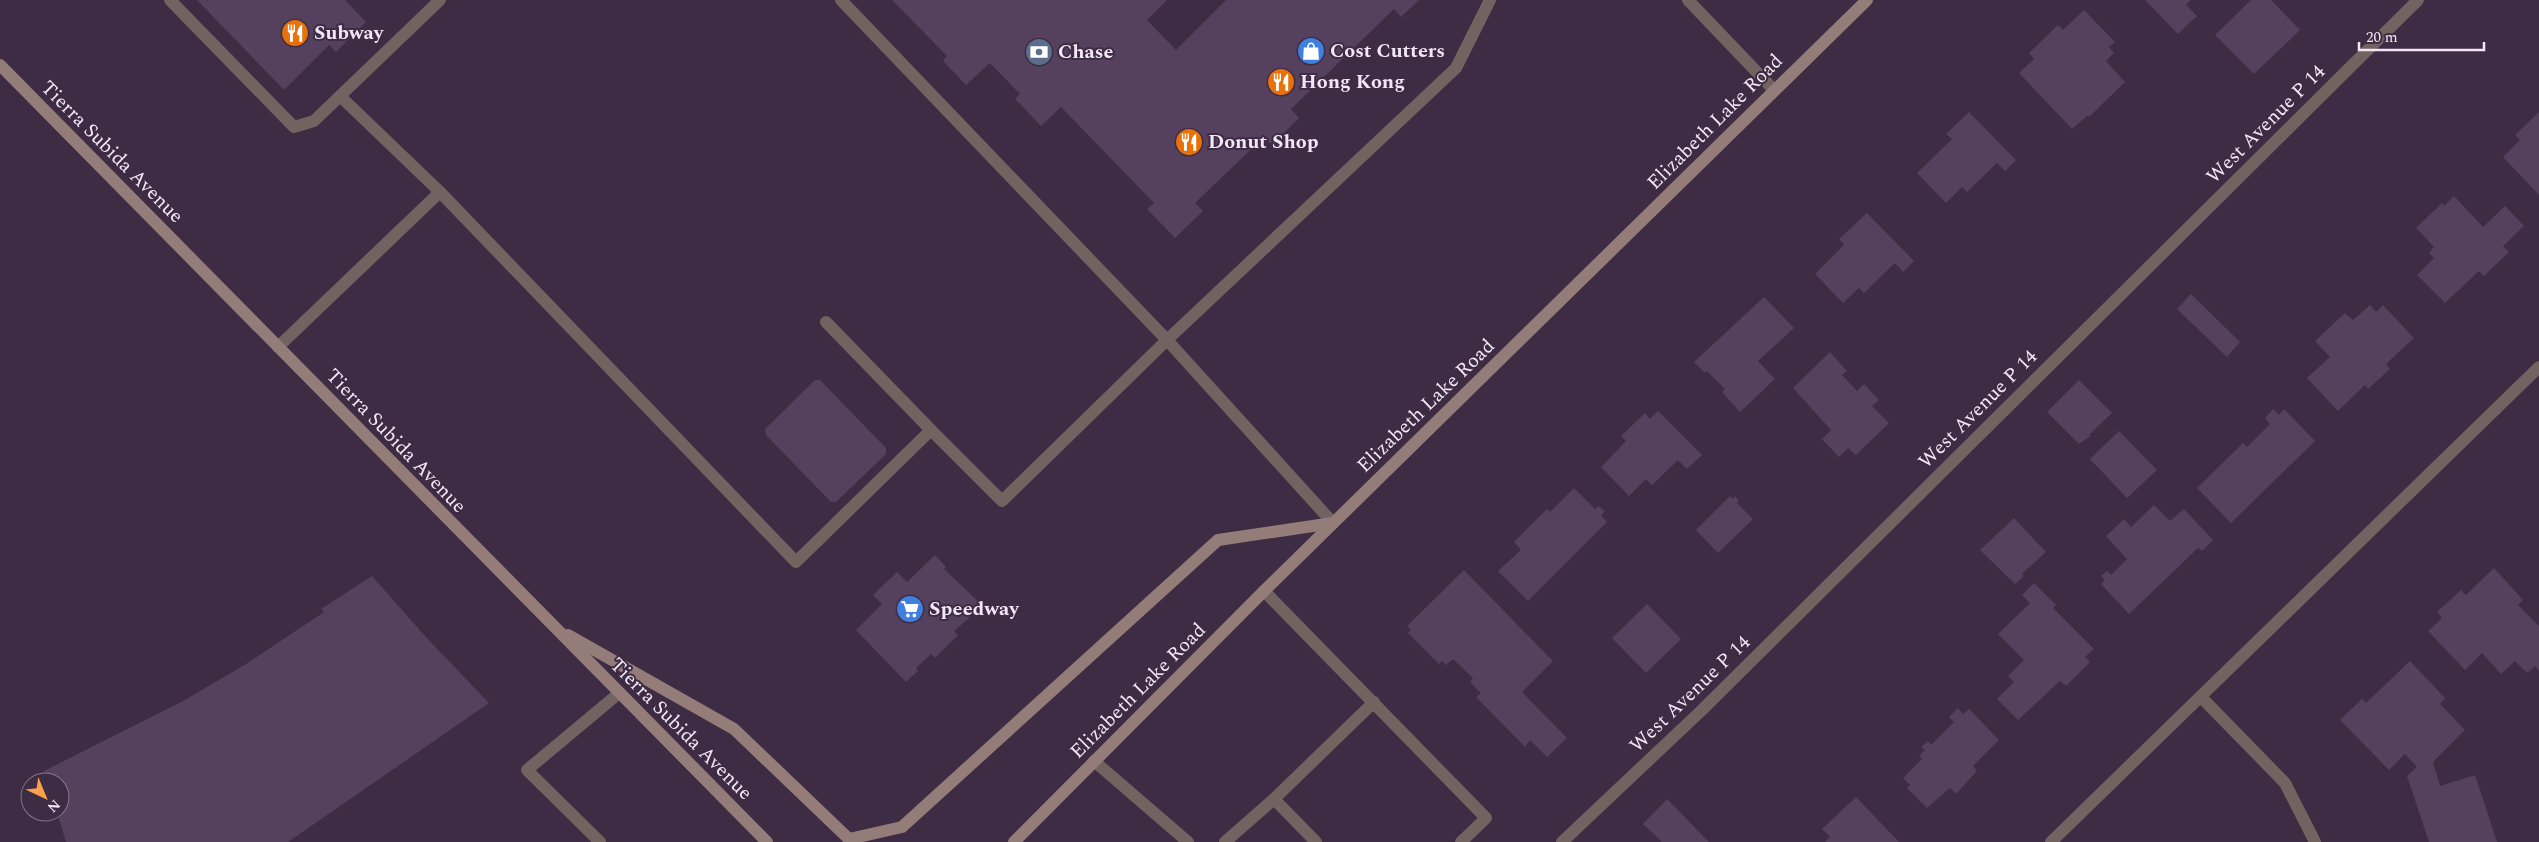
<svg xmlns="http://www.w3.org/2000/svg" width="2539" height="842" viewBox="0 0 2539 842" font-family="Spectral,serif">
	<rect width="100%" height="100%" fill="#3d2c43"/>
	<!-- building -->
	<g fill="#55405d">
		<path d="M197 0H345L366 22 336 52 329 45 284 90Z"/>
		<path d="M892 0H1167L1147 20 1176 50 1226 0H1419L1401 17 1394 9 1291 109 1299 118 1272 145 1264 137 1195 203 1203 211 1175 238 1147 209 1154 203 1061 107 1041 126 1015 99 1020 94 990 63 966 85 943 61 947 56Z"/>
		<path d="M2145 0H2191L2186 5 2197 16 2178 34Z"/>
		<path d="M2251 0H2271L2300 30 2254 74 2215 35Z"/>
		<path d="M2084 10 2115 42 2109 47 2114 53 2106 61 2125 82 2089 117 2088 115 2072 129 2019 73 2034 59 2029 53 2058 25 2063 30Z"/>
		<path d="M1969 112 2016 160 2005 171 1997 163 1967 192 1962 187 1946 203 1917 173 1952 139 1946 134Z"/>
		<path d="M2539 112V195L2503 157 2520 140 2515 135Z"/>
		<path d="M2454 196 2483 227 2505 206 2524 226 2503 246 2509 252 2484 276 2479 271 2445 303 2417 275 2434 258 2429 253 2434 247 2416 228 2442 203 2444 206Z"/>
		<path d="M1867 213 1914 261 1903 272 1895 263 1864 293 1859 288 1843 303 1815 274 1844 245 1839 239Z"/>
		<path d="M2191 294 2240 342 2227 357 2177 309Z"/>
		<path d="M1764 297 1794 328 1758 361 1775 379 1740 412 1722 392 1725 389 1707 371 1705 373 1694 362Z"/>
		<path d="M2370 305 2376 312 2383 305 2414 338 2386 364 2390 369 2368 389 2365 385 2338 411 2307 378 2330 357 2315 341 2345 313 2353 320Z"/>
		<path d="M1830 352 1847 371 1842 375 1857 391 1864 384 1879 400 1872 406 1889 423 1856 455 1848 448 1839 457 1822 439 1831 430 1793 388Z"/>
		<path d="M815 380H820L886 448V454L836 502H831L766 435 765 429Z"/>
		<path d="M2079 380 2112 413 2089 435 2091 436 2079 444 2047 412Z"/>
		<path d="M2273 409 2279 415 2284 409 2315 441 2231 523 2197 488 2243 443 2247 447 2270 424 2265 418Z"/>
		<path d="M1658 411 1702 455 1687 469 1678 460 1652 485 1646 479 1629 496 1601 467 1626 441 1621 436 1645 413 1650 419Z"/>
		<path d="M2119 431 2157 470 2127 498 2090 459Z"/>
		<path d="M1574 488 1595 509 1598 506 1605 511 1601 515 1607 522 1528 601 1498 571 1521 550 1514 542 1547 509 1550 512Z"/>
		<path d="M1730 496 1733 499 1735 496 1739 501 1737 503 1753 519 1718 553 1696 530Z"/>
		<path d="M2154 505 2170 521 2184 509 2213 540 2202 551 2198 548 2129 614 2101 584 2105 580 2101 576 2107 571 2111 575 2127 559 2106 536 2124 519 2131 527Z"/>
		<path d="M2014 518 2046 552 2022 574 2024 576 2015 584 1980 550Z"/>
		<path d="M935 555 946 567 944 569 983 606 954 631 958 635 935 658 931 654 916 668 918 671 906 682 856 630 882 604 873 595 897 572 907 582Z"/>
		<path d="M2494 568 2523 600 2518 605 2539 626V671L2535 666 2527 673 2515 661 2501 674 2482 653 2465 670 2428 631 2442 618 2437 612 2461 590 2466 595Z"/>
		<path d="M1464 570 1553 661 1522 692 1567 738 1547 757 1530 740 1525 747 1476 697 1481 693 1470 682 1473 678 1453 659 1446 665 1442 661 1439 664 1408 633 1411 630 1407 626Z"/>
		<path d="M372 576 425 636 489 703 288 842H66L57 812H60V782H48L44 771 183 701 246 664 324 612 321 609Z"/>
		<path d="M2034 583 2056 605 2053 608 2094 649 2085 657 2090 662 2066 686 2060 681 2018 720 1997 699 2014 682 2008 676 2024 660 1998 634 2030 603 2022 595Z"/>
		<path d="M1647 604 1681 639 1646 673 1612 638Z"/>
		<path d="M2410 661 2445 698 2440 704 2465 730 2433 762 2440 786 2475 775 2497 842H2429L2407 776 2417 767 2405 754 2389 770 2340 720 2362 699 2366 703Z"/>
		<path d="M1958 708 1963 714 1969 709 1999 740 1973 766 1977 771 1956 794 1950 788 1927 808 1907 788 1910 785 1903 778 1922 759 1919 756 1925 750 1921 747 1928 741 1931 745 1954 722 1949 717Z"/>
		<path d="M1856 797 1899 842H1825L1830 837 1822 829Z"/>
		<path d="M1667 799 1709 842H1662L1643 824Z"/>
	</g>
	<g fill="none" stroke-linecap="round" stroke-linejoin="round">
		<!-- lane -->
		<g stroke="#726360" stroke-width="12">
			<path d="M170 0 294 127 314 121 340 96"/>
			<path d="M440 0 340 96 440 192 796 562 931 430 1002 501 1167 340 841 0"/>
			<path d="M826 322 931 430"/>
			<path d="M278 347 440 192"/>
			<path d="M1333 523 1167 340 1456 68 1490 0"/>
			<path d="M1264 591 1486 818 1461 842"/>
			<path d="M1094 761 1188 842"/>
			<path d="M600 842 527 770 618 694"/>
			<path d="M1225 842 1274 799"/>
			<path d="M1316 842 1274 799 1374 702"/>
		</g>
		<!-- street -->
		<g stroke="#726360" stroke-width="12">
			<path d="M1688 0 1774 90"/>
			<path d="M2201 697 2285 783 2315 842"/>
			<path d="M1562 842 1702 710 2418 0"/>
			<path d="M2051 842 2539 367"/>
		</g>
		<!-- secondary -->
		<g stroke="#947c78" stroke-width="12">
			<path d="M0 65 767 842"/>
			<path d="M568 635 734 729 849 839 902 827 1218 540 1333 523"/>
			<path d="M1014 842 1264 591 1867 0"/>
		</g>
	</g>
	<!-- icons -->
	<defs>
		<g id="restaurant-disc" transform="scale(1.4375)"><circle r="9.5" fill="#e8710a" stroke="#3d2c43"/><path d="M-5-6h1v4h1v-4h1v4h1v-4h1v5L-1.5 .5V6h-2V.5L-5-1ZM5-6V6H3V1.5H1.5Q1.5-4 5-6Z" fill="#fff"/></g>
		<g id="shop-disc" transform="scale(1.4375)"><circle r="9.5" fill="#3f7fe0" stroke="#3d2c43"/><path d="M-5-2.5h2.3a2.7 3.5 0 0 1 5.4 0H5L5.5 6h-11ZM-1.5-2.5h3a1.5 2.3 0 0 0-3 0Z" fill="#fff"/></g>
		<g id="bank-disc" transform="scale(1.4375)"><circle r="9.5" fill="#5c6f8a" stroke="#3d2c43"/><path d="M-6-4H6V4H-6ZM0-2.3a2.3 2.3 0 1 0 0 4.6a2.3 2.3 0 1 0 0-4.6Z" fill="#fff"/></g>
		<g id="supermarket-disc" transform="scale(1.4375)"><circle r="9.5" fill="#3f7fe0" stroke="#3d2c43"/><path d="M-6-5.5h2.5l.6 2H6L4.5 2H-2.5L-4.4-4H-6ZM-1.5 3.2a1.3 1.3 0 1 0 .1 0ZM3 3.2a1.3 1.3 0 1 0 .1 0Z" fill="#fff"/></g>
	</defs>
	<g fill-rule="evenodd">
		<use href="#restaurant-disc" x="295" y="33"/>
		<use href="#shop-disc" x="1311" y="51"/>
		<use href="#bank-disc" x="1039" y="52"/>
		<use href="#restaurant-disc" x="1281" y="82"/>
		<use href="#restaurant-disc" x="1189" y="142"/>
		<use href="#supermarket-disc" x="910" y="609"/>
	</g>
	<g text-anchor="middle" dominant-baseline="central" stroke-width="4" stroke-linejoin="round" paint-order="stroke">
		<!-- poi labels -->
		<g font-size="20" font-weight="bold" fill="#f2e7f6" stroke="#3d2c43" text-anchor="start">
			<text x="314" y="33">Subway</text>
			<text x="1330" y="51">Cost Cutters</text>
			<text x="1058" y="52">Chase</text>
			<text x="1300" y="82">Hong Kong</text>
			<text x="1208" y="142">Donut Shop</text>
			<text x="929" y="609">Speedway</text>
		</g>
		<!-- street labels -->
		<g font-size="20" fill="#f2e7f6" stroke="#3d2c43">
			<text transform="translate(1715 122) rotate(-45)">Elizabeth Lake Road</text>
			<text transform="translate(2266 124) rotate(-45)">West Avenue P 14</text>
			<text transform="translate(112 152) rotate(45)">Tierra Subida Avenue</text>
			<text transform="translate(1426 406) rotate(-44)">Elizabeth Lake Road</text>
			<text transform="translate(1978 409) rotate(-45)">West Avenue P 14</text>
			<text transform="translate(396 441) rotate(46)">Tierra Subida Avenue</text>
			<text transform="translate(1138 691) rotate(-45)">Elizabeth Lake Road</text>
			<text transform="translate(1690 694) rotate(-44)">West Avenue P 14</text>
			<text transform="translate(681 729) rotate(45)">Tierra Subida Avenue</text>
		</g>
	</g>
	<!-- north arrow -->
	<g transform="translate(45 797) rotate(136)"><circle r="24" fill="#3d2c43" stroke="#85778b"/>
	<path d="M0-4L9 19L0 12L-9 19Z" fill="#f9a04c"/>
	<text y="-8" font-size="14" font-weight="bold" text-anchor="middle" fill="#f2e7f6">N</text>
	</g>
	<!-- scale -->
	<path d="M2359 42v8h125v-8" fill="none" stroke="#f2e7f6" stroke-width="2.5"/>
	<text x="2366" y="42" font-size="15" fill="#f2e7f6" stroke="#3d2c43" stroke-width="4" paint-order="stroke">20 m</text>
</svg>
